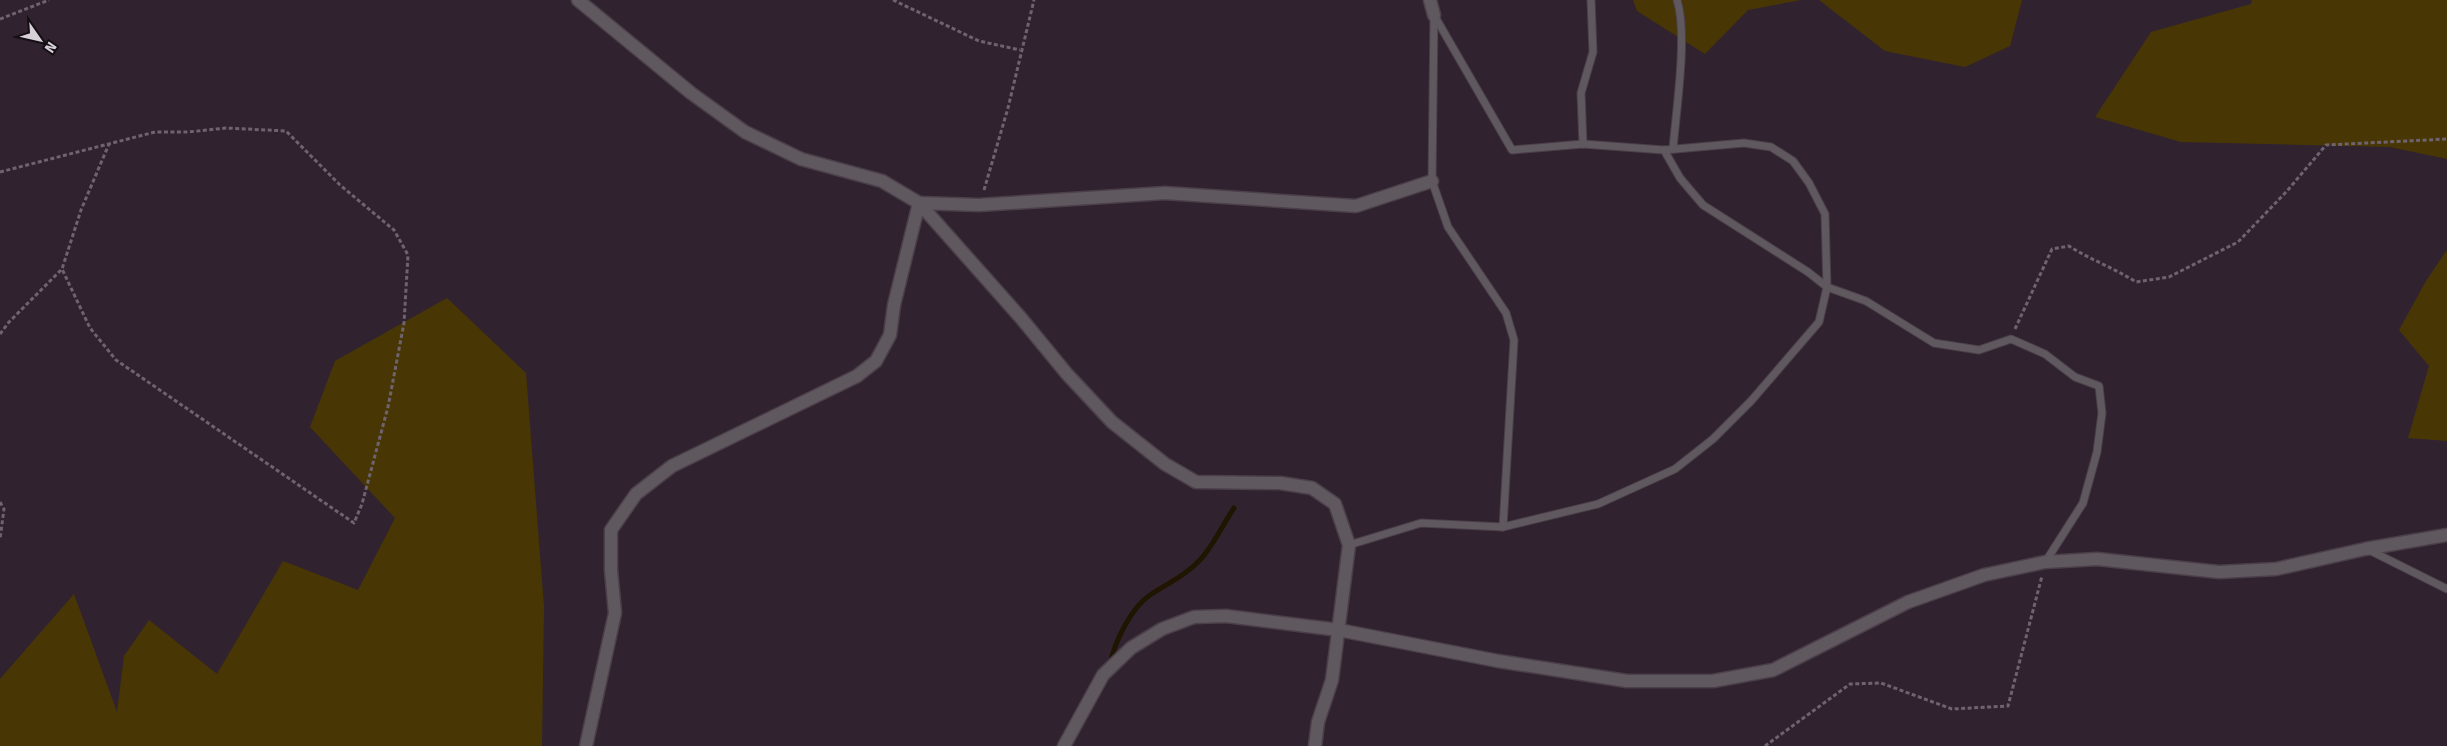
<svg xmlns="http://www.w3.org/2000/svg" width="2447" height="746" viewBox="0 0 2447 746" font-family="'Fira Sans',sans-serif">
	<rect width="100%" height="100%" fill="#30232f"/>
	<!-- green -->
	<g fill="#483704">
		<path d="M1633 0H1801L1748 10 1705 54 1637 11Z"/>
		<path d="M1819 0H2022L2010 46 1965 67 1885 51Z"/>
		<path d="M2252 0H2447V159L2390 147 2181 142 2095 117 2151 32 2251 4Z"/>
		<path d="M2447 250V441L2408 438 2429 366 2399 330 2426 281Z"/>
		<path d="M447 298 526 373 544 607 542 746H0V679L74 594 117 712 124 656 149 620 217 674 283 561 358 590 395 518 310 427 335 361Z"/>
	</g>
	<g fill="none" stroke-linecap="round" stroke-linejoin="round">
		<!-- stream -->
		<path stroke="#1f1500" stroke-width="5" d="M1110 664C1115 641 1131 608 1150 595 1168 583 1185 576 1200 560 1214 545 1223 524 1234 508"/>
		<!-- service casing -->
		<g stroke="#4b3f4a" stroke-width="9">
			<g id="service">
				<path d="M1434 15 1512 150 1583 144 1664 150 1680 178 1703 205 1808 272 1827 287 1866 301 1934 343 1979 350 2011 339 2045 354 2075 377 2099 386 2102 413 2097 452 2083 503 2046 561"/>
				<path d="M1434 15 1432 181 1448 227 1506 313 1514 340 1503 527"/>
				<path d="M1583 144 1581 93 1593 52 1591 0"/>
				<path d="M1673 149C1676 111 1688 34 1677 0"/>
				<path d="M1349 545 1421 523 1503 527 1598 504 1675 469 1713 439 1751 401 1819 322 1827 287 1825 214 1809 183 1793 161 1771 147 1744 143 1664 150"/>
				<path d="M2369 550 2447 589"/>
			</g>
		</g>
		<!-- minor casing -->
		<g stroke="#4b3f4a" stroke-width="15">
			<g id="minor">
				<path d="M578 0 691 93 745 132 801 159 882 181 919 203 1021 318 1067 374 1112 422 1165 464 1196 482 1280 483 1312 488 1335 504 1349 545 1332 680 1318 722 1315 746"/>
				<path d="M1430 0 1434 15"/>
				<path d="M919 203 979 205 1165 193 1356 206 1432 181"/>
				<path d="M586 746 615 613 611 570V530L636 494 672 466 857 376 876 361 890 335 894 305 919 203"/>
			</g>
		</g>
		<!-- tertiary casing -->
		<g stroke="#4b3f4a" stroke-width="15">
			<path id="tertiary" d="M1064 746 1103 675 1131 648 1162 629 1194 617 1226 616 1339 630 1498 661 1627 681H1713L1773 670 1908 602 1984 575 2045 562 2097 559 2219 572 2276 569 2365 549 2447 535"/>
		</g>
		<!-- path -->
		<g stroke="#6e636e" stroke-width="3" stroke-dasharray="4 2.5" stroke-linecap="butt">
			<path d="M893 0 979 41 1020 50"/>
			<path d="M0 19 49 0"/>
			<path d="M0 172 155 132H188L226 128 286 131 340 185 394 230 408 255 404 323 388 407 362 504 354 523 116 360 90 328 62 269"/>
			<path d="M984 190 1008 108 1034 0"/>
			<path d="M2015 329 2052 249 2069 246C2091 260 2114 268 2136 282L2169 277 2238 242 2287 191 2326 145 2447 139"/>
			<path d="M0 334 9 322 62 269 81 210 109 144"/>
			<path d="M0 502 4 509 0 539"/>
			<path d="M1765 746 1850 684 1881 683 1952 709 2008 706 2042 576"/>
		</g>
		<!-- service -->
		<use href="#service" stroke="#5f595f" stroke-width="7"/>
		<!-- minor -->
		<use href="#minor" stroke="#5f595f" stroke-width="12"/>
		<!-- tertiary -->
		<use href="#tertiary" stroke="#5f595f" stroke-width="12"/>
	</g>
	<!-- north arrow -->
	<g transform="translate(40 40) rotate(124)" stroke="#140f14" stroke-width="4" paint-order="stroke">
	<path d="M0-4L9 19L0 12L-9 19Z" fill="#d8d0d8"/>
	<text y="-8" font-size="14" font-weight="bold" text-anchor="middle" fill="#d8d0d8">N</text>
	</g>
</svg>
